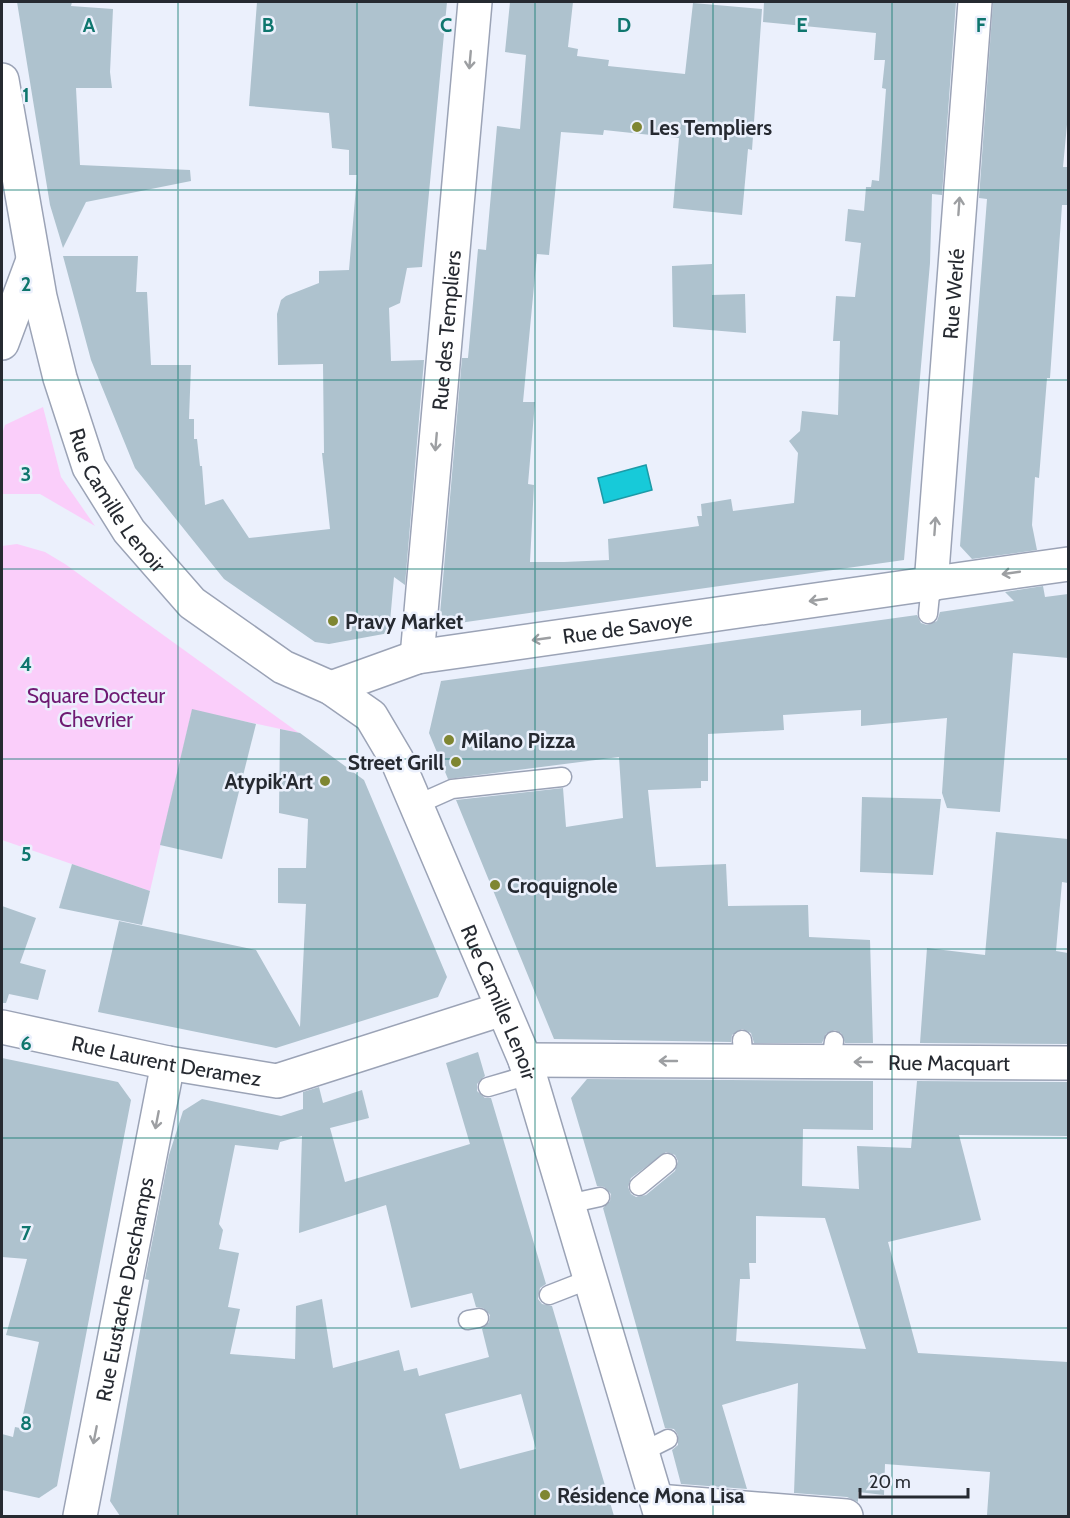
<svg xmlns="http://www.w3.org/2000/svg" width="1070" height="1518" viewBox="0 0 1070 1518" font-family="Cabin,sans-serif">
	<rect width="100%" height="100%" fill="#ebf0fc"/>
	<!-- green -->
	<g fill="#facefa">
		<path d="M43 407 61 477 95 526 40 494H2V434L5 425Z"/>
		<path d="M17 544 45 552 65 564 299 733 192 710 150 891 2 840V546Z"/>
	</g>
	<!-- water -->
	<path fill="#17cad9" stroke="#1c9aa7" stroke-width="1.5" d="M646 465 652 490 604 503 598 478Z"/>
	<!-- building -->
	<g fill="#aec2ce" fill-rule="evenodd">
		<path d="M17 2H72L71 6 113 9 110 72 112 88H76L80 165 190 170 191 181 86 202 63 248 50 205Z"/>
		<path d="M257 2H447L422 267 407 268 400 303 389 308 391 361 424 360 405 585 394 577 389 633 329 644 315 642 224 579 135 468 91 360 63 256H138L136 292H147L151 365H191L189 419H194V439H197L200 466H202L205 505 223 499 249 538 330 529 322 453H324L323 364 278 365 277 314 281 300 286 296 319 283V271L349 270 357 175H349V150L332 148 329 113 249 106Z"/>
		<path d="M510 2H573L568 47 578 49 577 56 609 60 608 66 685 74 693 3 762 9 752 150 748 149 742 215 673 208 679 138 604 130 603 135 561 132 549 255 537 254 523 402H535L528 484 534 485 530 562H564L609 560 608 539 699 526 697 516H702L701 504 731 499 733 511 794 503 798 453 789 441 800 431 802 411 838 415 840 341H833L836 296 855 297 861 243 845 241 848 209 864 211 866 187H871L872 180 879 181 886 89 882 88 885 60H874L876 33 763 22 764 2H956L942 195 932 194 930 263 904 560 452 624 440 614 462 358H468L478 249 486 250 497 126 520 129 526 55 505 52Z"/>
		<path d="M993 2H1068V114L1063 167H1068V205H1062L1050 378H1047L1039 478 1035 477 1032 525 1037 550 972 559 960 546 987 199 979 198Z"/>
		<path d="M712 264V295L745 294 746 333 673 327 672 266Z"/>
		<path d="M1043 586 1045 597 1068 594V658L1013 653 1000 812 947 808 942 793 947 718 861 726V710L783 715 784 730 708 734V781H701V788L648 790 656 867 726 864 728 906 808 905 809 937 870 940 873 1043H845L841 1033 835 1030 826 1034 822 1043H754L751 1033 742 1029 732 1035 731 1042 554 1039 456 800 563 788 566 827 623 818 619 757 448 779 429 733 441 681 917 615 921 623 927 625 937 621 940 612 1014 601 1005 592Z"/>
		<path d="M192 709 256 724 222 859 160 845Z"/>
		<path d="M280 729 300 733 364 780 447 977 438 997 276 1048 98 1012 119 921 256 950 300 1027 306 904 278 903V868H306L308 819 279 813Z"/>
		<path d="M862 797 941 799 933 875 860 872Z"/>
		<path d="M996 832 1068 839V883L1062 882 1056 951 1068 953V1044L920 1043 927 948 985 955Z"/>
		<path d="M72 864 150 891 142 925 59 908Z"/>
		<path d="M2 906 36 918 20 963 46 970 38 1000 9 994 6 1003H2Z"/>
		<path d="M478 1052 485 1076 477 1084V1091L485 1098H491L546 1284 540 1288 538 1299 542 1304 552 1306 614 1516H120L110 1501 149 1280 145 1279 169 1155 183 1111 202 1099 281 1116 303 1109V1092L319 1087 323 1103 362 1090 369 1118 330 1128 345 1182 470 1144 446 1063ZM302 1136 299 1233 386 1205 411 1308 472 1293 476 1307 483 1308 490 1315 489 1322 482 1329 489 1357 419 1376 417 1368 404 1371 399 1350 333 1368 322 1299 296 1306 295 1359 230 1354 240 1309 228 1307 239 1253 219 1249 223 1230 219 1224 235 1145 278 1150 280 1142ZM521 1394 536 1449 460 1469 445 1414Z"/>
		<path d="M2 1058 118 1082 131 1100 57 1486 39 1498 2 1490V1434L13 1437 15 1427 20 1428 39 1342 6 1335 27 1259 2 1257Z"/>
		<path d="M587 1079 873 1081V1130L803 1129 802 1186 859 1189 857 1146 911 1148 917 1081 1068 1082V1136L959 1135 981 1220 888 1242 918 1353 1068 1362V1516L987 1515 990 1472 885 1464 884 1495 858 1492V1502L847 1497 794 1493 798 1383 722 1405 747 1489 681 1484 672 1450 678 1445V1435L674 1429 665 1428 603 1208 610 1201 611 1194 604 1187 597 1186 571 1098ZM666 1152 675 1155 678 1161 675 1171 646 1195 636 1197 631 1194 628 1187 631 1178ZM756 1216 825 1218 866 1349 736 1341 740 1279H750L749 1263H756Z"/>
	</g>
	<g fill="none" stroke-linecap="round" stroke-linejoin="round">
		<!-- service casing -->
		<g stroke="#9ba3b6" stroke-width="21">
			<g id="service">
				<path d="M928 614 931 585"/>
				<path d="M416 805 452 789 562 777"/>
				<path d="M742 1040 744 1062"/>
				<path d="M831 1062 834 1041"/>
				<path d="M488 1087 529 1075"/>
				<path d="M639 1186 667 1163"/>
				<path d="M568 1204 600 1197"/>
				<path d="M549 1295 590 1279"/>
				<path d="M468 1320 479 1318"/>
				<path d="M642 1452 668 1439"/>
			</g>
		</g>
		<!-- minor casing -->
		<g stroke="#9ba3b6" stroke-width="36">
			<g id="minor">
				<path d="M2 343 33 260"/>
				<path id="s1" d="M931 585 975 2"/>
				<path id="s2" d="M417 657 475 2"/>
				<path id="s3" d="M331 688 417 657 1068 564"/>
				<path id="s4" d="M2 1027 168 1063 277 1081 502 1009"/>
				<path id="s5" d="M525 1060 1068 1063"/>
				<path d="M657 1501 846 1516"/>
				<path id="s6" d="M80 1516 168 1063"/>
			</g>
		</g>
		<!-- tertiary casing -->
		<g stroke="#9ba3b6" stroke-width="36">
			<g id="tertiary">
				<path id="s7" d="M2 80 40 297 60 378 89 467 129 531 192 603 283 667 331 688 371 716 397 760 525 1060 661 1516"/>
			</g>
		</g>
		<!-- service -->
		<use href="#service" stroke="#fff" stroke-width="18"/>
		<!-- minor -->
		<use href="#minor" stroke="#fff" stroke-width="33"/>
		<!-- tertiary -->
		<use href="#tertiary" stroke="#fff" stroke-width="33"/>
	</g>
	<!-- one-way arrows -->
	<defs><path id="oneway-shaft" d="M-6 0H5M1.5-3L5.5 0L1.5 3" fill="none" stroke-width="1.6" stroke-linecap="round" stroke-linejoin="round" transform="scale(1.5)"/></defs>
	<g stroke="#9d9fa2">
		<use href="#oneway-shaft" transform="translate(470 60) rotate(95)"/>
		<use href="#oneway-shaft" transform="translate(959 206) rotate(-86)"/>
		<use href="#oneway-shaft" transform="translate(436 442) rotate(95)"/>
		<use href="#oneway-shaft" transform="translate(935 526) rotate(-86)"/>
		<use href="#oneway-shaft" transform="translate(1011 573) rotate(172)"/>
		<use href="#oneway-shaft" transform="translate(818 600) rotate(172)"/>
		<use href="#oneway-shaft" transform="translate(541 639) rotate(172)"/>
		<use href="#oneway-shaft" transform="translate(668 1061) rotate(-180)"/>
		<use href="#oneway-shaft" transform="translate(863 1062) rotate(-180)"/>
		<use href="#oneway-shaft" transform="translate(157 1120) rotate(101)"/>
		<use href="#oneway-shaft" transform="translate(95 1435) rotate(101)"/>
	</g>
	<!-- grid -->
	<path fill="none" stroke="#0f766e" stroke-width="1.5" stroke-opacity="0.55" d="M178 2V1516M357 2V1516M535 2V1516M713 2V1516M892 2V1516M2 190H1068M2 380H1068M2 569H1068M2 759H1068M2 949H1068M2 1138H1068M2 1328H1068"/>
	<!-- markers -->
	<g fill="#7f8632" stroke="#ebf0fc" stroke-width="2">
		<circle cx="637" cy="127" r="6"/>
		<circle cx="333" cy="621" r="6"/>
		<circle cx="449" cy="740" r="6"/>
		<circle cx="456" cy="762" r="6"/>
		<circle cx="325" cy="781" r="6"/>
		<circle cx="495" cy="885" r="6"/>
		<circle cx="545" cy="1495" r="6"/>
	</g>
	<g text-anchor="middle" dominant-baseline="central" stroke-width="5" stroke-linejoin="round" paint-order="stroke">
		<!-- poi labels -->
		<g font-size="21" font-weight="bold" fill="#262a31" stroke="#ebf0fc" text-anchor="start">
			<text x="649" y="127">Les Templiers</text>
			<text x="345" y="621">Pravy Market</text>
			<text x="461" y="740">Milano Pizza</text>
			<text x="444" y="762" text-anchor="end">Street Grill</text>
			<text x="313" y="781" text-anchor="end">Atypik'Art</text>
			<text x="507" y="885">Croquignole</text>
			<text x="557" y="1495">Résidence Mona Lisa</text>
		</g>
		<!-- street labels -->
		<g font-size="21" fill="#262a31" stroke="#ebf0fc">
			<text stroke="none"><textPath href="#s1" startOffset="292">Rue Werlé</textPath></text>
			<text stroke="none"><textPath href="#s2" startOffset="328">Rue des Templiers</textPath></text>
			<text stroke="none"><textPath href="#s7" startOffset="440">Rue Camille Lenoir</textPath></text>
			<text stroke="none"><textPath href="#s3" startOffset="304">Rue de Savoye</textPath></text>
			<text stroke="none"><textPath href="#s7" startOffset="1095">Rue Camille Lenoir</textPath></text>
			<text stroke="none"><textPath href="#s4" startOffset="168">Rue Laurent Deramez</textPath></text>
			<text stroke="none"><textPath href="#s5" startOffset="424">Rue Macquart</textPath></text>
			<text stroke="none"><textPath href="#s6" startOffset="231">Rue Eustache Deschamps</textPath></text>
		</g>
		<!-- park labels -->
		<g font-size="21" fill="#6f1a73" stroke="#ebf0fc">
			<text x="96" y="695">Square Docteur<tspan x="96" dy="24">Chevrier</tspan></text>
		</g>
	</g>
	<g font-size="20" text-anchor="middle" font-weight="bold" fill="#0f766e" stroke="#ebf0fc" stroke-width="5" stroke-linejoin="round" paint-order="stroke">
		<text x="89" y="32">A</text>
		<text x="268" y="32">B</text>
		<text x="446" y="32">C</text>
		<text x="624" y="32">D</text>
		<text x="802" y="32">E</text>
		<text x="981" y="32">F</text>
		<text x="26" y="102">1</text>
		<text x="26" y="291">2</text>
		<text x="26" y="481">3</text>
		<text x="26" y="671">4</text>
		<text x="26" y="861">5</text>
		<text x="26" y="1050">6</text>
		<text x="26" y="1240">7</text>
		<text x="26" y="1430">8</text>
	</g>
	<!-- border -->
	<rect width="1070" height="1518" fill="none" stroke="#262a31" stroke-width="6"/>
	<!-- scale -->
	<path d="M860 1488v9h108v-9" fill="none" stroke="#262a31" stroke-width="3"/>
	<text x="869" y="1488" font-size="18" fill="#262a31" stroke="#ebf0fc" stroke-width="4.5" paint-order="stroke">20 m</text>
</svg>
